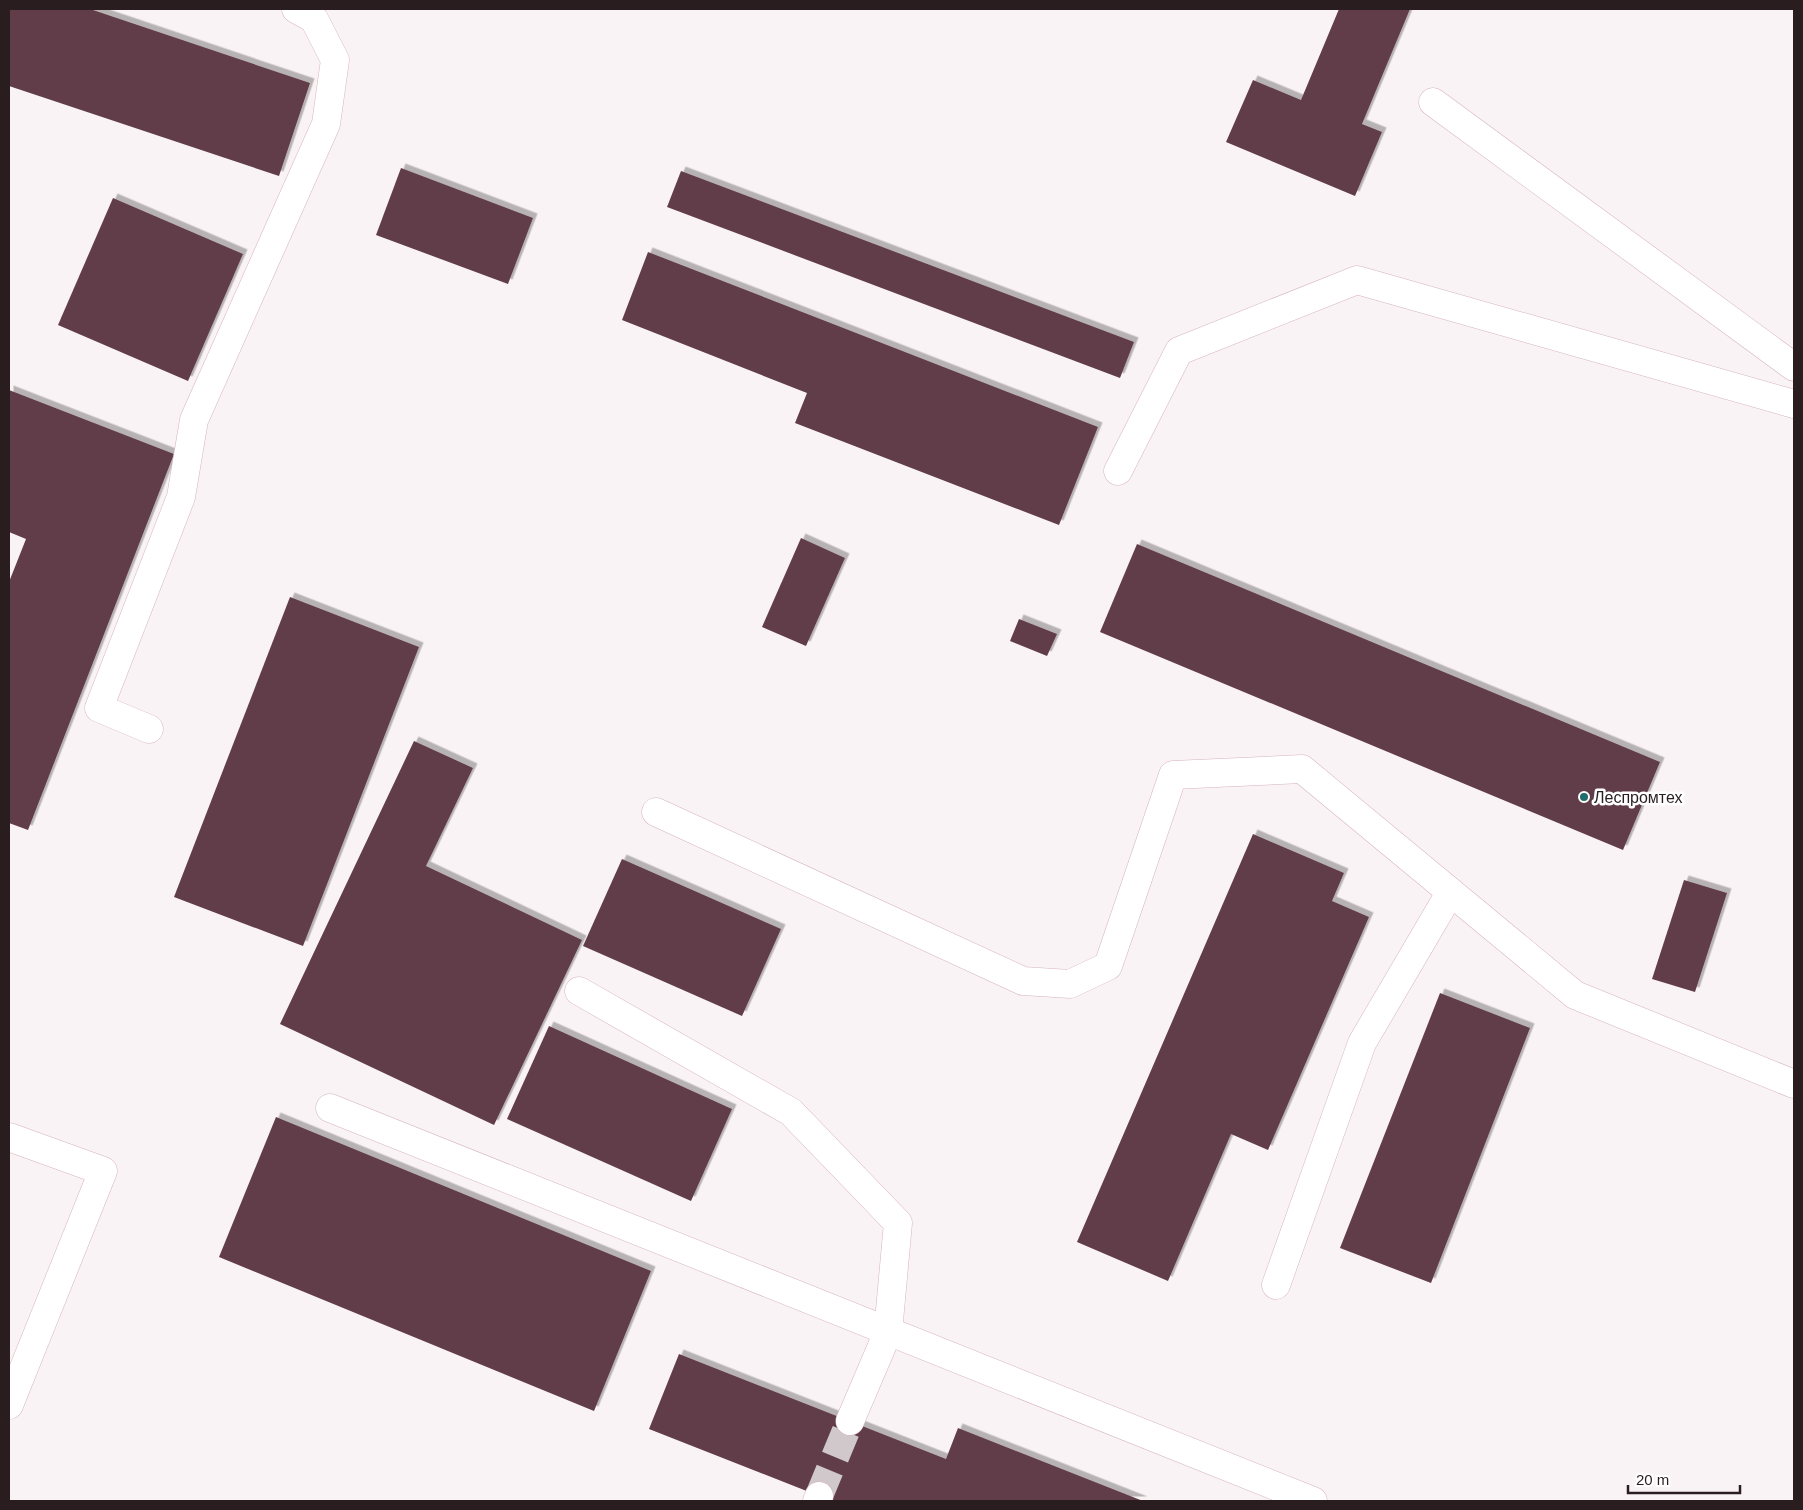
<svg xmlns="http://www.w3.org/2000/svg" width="1803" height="1510" viewBox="0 0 1803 1510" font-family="Helvetica,sans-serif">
	<defs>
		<filter id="shadow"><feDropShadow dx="4.5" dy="-4.5" stdDeviation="0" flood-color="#0004"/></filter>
	</defs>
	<rect width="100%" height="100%" fill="#faf3f5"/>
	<!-- building -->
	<g fill="#613e48" filter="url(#shadow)">
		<path d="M9 9H90L310 83 279 176 9 86Z"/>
		<path d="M1339 9H1410L1362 124 1382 132 1355 196 1226 142 1253 80 1301 100Z"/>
		<path d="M401 168 533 218 508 284 376 235Z"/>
		<path d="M681 171 1134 342 1120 378 667 207Z"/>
		<path d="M113 198 243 254 188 381 58 325Z"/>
		<path d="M648 252 1098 427 1059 525 795 423 807 393 622 320Z"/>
		<path d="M9 390 174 454 28 830 9 823V582L26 539 9 532Z"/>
		<path d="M801 538 845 558 806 646 762 627Z"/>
		<path d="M1137 544 1660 762 1623 850 1100 632Z"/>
		<path d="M290 597 419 647 303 946 174 897Z"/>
		<path d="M1019 619 1057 634 1047 656 1010 641Z"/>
		<path d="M414 741 473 768 426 866 582 940 494 1125 280 1024Z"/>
		<path d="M1253 834 1344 873 1332 901 1369 917 1268 1150 1231 1134 1168 1281 1077 1242Z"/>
		<path d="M622 859 781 929 742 1016 583 946Z"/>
		<path d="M1684 880 1727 893 1695 992 1652 979Z"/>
		<path d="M1440 993 1530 1028 1431 1283 1340 1248Z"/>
		<path d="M549 1026 732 1109 691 1201 507 1119Z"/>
		<path d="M276 1117 651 1271 594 1411 219 1257Z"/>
		<path d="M679 1354 946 1459 958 1428 1143 1501H832L649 1429Z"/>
	</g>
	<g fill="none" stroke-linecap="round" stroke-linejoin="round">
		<!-- minor-tunnel -->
		<path stroke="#d0c8ca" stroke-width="28" stroke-dasharray="28 14" stroke-linecap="butt" d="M819 1496 850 1421"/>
		<!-- minor casing -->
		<g stroke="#d6b4bc" stroke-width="29">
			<g id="minor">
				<path d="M1433 102 1794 367"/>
				<path d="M1118 471 1179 351 1357 280 1794 404"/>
				<path d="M149 729 99 708 181 497 194 420 326 124 335 60 314 19 296 9"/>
				<path d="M656 812 1023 981 1070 984 1108 966 1173 775 1302 769 1575 995 1794 1084"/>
				<path d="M579 991 791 1112 898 1223 888 1332 850 1421"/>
				<path d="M330 1108 1313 1501"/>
				<path d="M9 1137 103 1171 9 1405"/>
				<path d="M1276 1285 1362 1043 1450 893"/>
				<path d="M817 1501 819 1496"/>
			</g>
		</g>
		<!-- minor -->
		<use href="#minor" stroke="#fff" stroke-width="28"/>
	</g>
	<!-- markers -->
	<circle fill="#216d6d" stroke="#fff" stroke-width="2" cx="1584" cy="797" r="5"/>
	<g text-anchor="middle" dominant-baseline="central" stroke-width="5" stroke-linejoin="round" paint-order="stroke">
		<!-- poi labels -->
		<g font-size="16" fill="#291d20" stroke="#fff" text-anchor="start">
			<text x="1594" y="797">Леспромтех</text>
		</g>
	</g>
	<!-- border -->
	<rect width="1803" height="1510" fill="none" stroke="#291d20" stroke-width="20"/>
	<!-- scale -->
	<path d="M1628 1485v8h112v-8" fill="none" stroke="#291d20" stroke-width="2.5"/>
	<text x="1636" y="1485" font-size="15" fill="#291d20" stroke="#ffffff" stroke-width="4" paint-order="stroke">20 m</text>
</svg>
